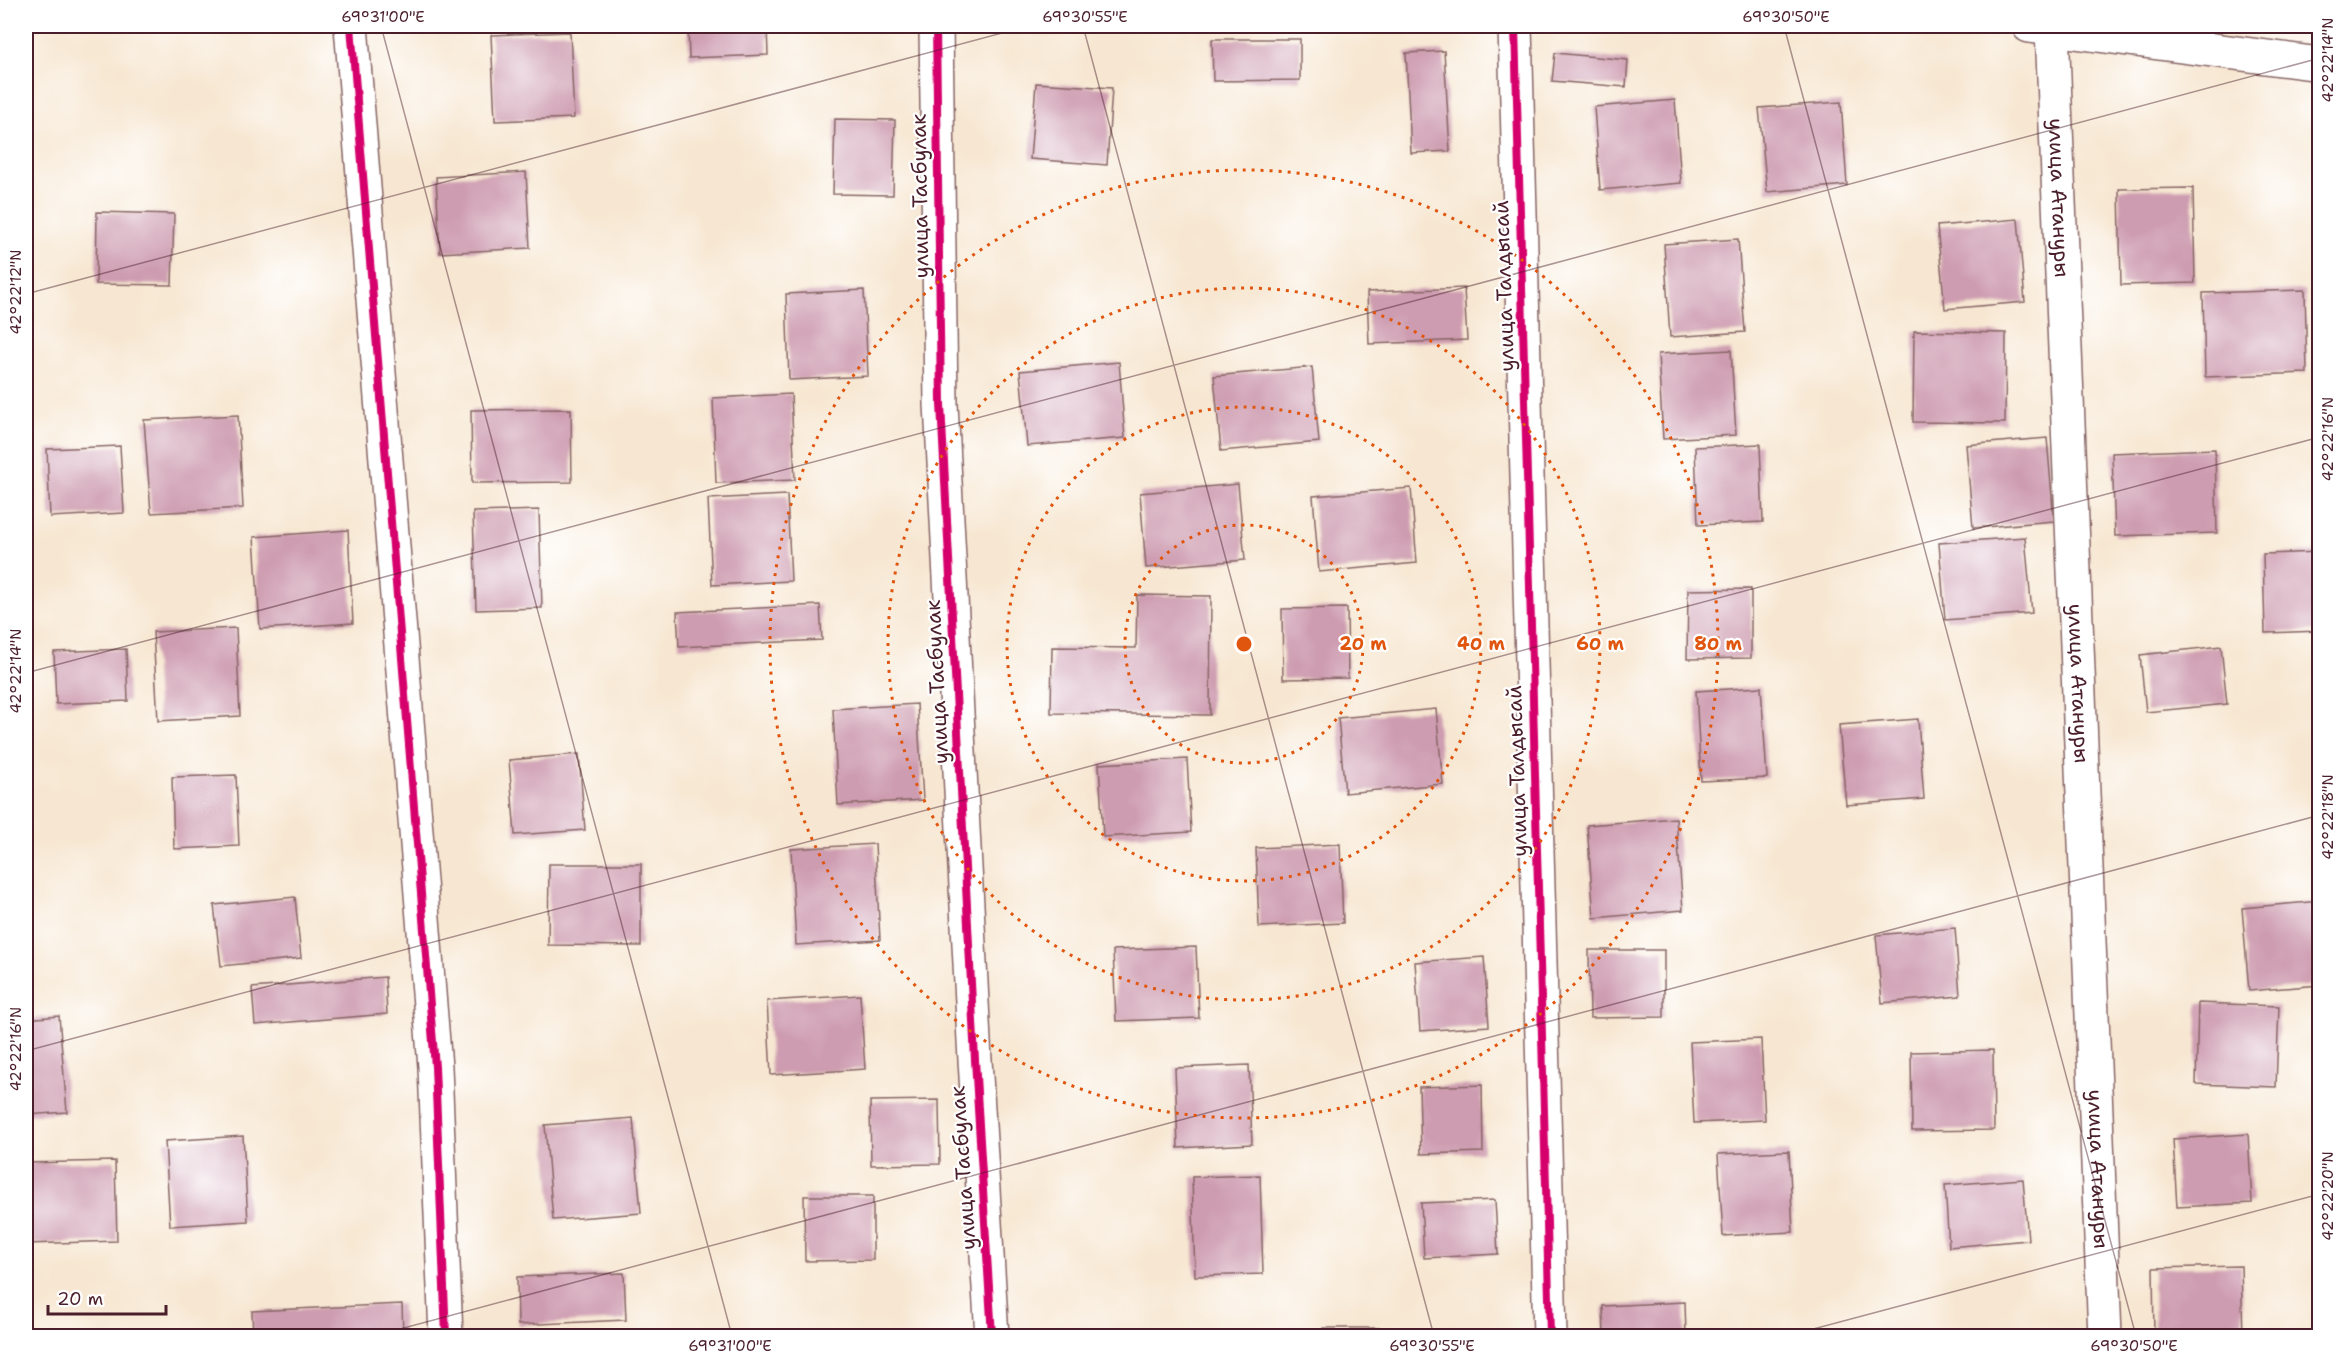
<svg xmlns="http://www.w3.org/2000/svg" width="2345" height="1362" viewBox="0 0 2345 1362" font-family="'Shantell Sans',sans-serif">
	<rect width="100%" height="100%" fill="#fff"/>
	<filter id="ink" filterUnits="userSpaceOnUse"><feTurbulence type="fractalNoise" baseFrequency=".0167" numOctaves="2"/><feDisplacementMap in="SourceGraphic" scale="12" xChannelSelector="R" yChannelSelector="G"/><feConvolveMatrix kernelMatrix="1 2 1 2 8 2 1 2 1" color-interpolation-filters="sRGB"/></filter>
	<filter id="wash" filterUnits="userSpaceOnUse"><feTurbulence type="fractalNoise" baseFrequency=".008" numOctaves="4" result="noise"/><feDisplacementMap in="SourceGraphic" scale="24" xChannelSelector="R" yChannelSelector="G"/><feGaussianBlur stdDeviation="1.35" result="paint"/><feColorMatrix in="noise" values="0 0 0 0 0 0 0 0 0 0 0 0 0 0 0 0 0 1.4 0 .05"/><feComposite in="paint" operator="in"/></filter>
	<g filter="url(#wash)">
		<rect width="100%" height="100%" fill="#f7e7d2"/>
		<g id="blocks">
			<!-- building -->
			<g fill="#ce9cb0">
				<path d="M688 26H767L768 55 689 58Z"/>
				<path d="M570 32 574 118 495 121 491 35Z"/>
				<path d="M1212 39H1300V80L1213 81Z"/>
				<path d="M1444 51 1450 151 1411 153 1406 53Z"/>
				<path d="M1555 53 1628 60 1626 87 1552 81Z"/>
				<path d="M1036 83 1112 88 1107 165 1030 159Z"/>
				<path d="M1675 100 1681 183 1600 190 1594 107Z"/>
				<path d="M1841 102 1847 185 1767 192 1759 108Z"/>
				<path d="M835 119 895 120 893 195 833 194Z"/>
				<path d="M526 172 530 248 440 253 436 177Z"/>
				<path d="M2193 188 2195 283 2121 285 2119 189Z"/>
				<path d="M97 212 174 214 172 285 96 284Z"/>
				<path d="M2018 219 2025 302 1945 309 1937 226Z"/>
				<path d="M1738 239 1745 332 1670 337 1664 244Z"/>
				<path d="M1464 288 1467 340 1369 344 1367 292Z"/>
				<path d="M864 290 868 376 789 380 786 294Z"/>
				<path d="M2305 290 2307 373 2205 377 2203 293Z"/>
				<path d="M1914 331 2006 333 2005 423 1913 422Z"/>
				<path d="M1731 350 1736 435 1663 439 1658 354Z"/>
				<path d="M1119 362 1125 438 1027 446 1020 371Z"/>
				<path d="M1312 367 1319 442 1221 451 1214 376Z"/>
				<path d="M791 394 795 480 716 483 713 398Z"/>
				<path d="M571 409 572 482 472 483 471 410Z"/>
				<path d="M238 415 243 508 151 513 144 420Z"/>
				<path d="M2047 438 2054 521 1973 528 1966 445Z"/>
				<path d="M1760 444 1763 522 1698 525 1695 447Z"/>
				<path d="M120 446 124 513 50 517 47 449Z"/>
				<path d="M2215 449 2217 533 2115 536 2112 453Z"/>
				<path d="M1238 484 1245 560 1146 568 1140 493Z"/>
				<path d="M1411 488 1417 563 1319 572 1313 496Z"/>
				<path d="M787 495 791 581 712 585 708 499Z"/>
				<path d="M539 510 542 608 476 610 473 512Z"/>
				<path d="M348 530 353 623 260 629 254 537Z"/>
				<path d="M2025 537 2032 613 1945 620 1939 543Z"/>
				<path d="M2320 552V631L2265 633 2263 554Z"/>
				<path d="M1751 589V658L1687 659 1688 590Z"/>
				<path d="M1137 595 1211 596 1210 715 1051 713 1052 647 1136 648Z"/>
				<path d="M820 605 822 640 679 647 677 612Z"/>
				<path d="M1347 608 1348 678 1283 679 1282 609Z"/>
				<path d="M236 628 240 716 158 721 153 632Z"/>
				<path d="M2221 646 2227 704 2146 712 2140 655Z"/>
				<path d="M126 649 128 701 56 704 54 652Z"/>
				<path d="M1761 687 1767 778 1701 781 1696 691Z"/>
				<path d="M917 704 923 800 838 805 833 709Z"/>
				<path d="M1436 709 1443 784 1345 793 1338 718Z"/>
				<path d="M1918 719 1924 799 1846 805 1839 725Z"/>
				<path d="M579 754 585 830 515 835 509 760Z"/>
				<path d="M1187 759 1191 832 1103 837 1099 764Z"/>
				<path d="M236 775 239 846 174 849 172 777Z"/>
				<path d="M1676 818 1683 910 1594 918 1587 825Z"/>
				<path d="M875 844 880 940 796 945 791 849Z"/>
				<path d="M1340 844 1343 923 1259 927 1256 848Z"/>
				<path d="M549 864H641V946L548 945Z"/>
				<path d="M295 897 301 958 221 966 214 905Z"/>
				<path d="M2320 901V985L2249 991 2242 908Z"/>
				<path d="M1955 928 1960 996 1882 1003 1876 935Z"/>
				<path d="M1196 947 1199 1018 1116 1021 1113 950Z"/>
				<path d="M1589 950H1664V1017L1590 1018Z"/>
				<path d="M1484 957 1489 1026 1420 1031 1415 962Z"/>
				<path d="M385 977 387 1014 255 1025 252 988Z"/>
				<path d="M860 995 865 1069 771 1075 767 1001Z"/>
				<path d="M2198 1003 2279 1006 2276 1087 2196 1084Z"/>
				<path d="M59 1016 67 1112 26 1115V1019Z"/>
				<path d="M1761 1039 1765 1120 1694 1123 1690 1042Z"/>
				<path d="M1993 1050 1994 1130 1912 1131 1911 1052Z"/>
				<path d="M1249 1065 1252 1144 1178 1148 1175 1068Z"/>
				<path d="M1482 1085 1483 1152 1421 1154 1419 1087Z"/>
				<path d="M939 1100 940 1164 871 1165 870 1101Z"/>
				<path d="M633 1118 641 1213 553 1220 545 1125Z"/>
				<path d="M2248 1134 2252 1203 2177 1207 2173 1139Z"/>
				<path d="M243 1136 248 1221 170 1226 165 1141Z"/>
				<path d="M1789 1151 1793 1232 1723 1236 1718 1154Z"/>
				<path d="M115 1161 117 1241 26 1244V1163Z"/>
				<path d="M1260 1175 1263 1274 1195 1276 1192 1177Z"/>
				<path d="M2023 1179 2028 1240 1949 1247 1945 1185Z"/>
				<path d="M804 1196H873V1260L805 1261Z"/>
				<path d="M1495 1200 1498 1254 1424 1258 1421 1203Z"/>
				<path d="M2241 1266 2243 1336H2154L2153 1268Z"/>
				<path d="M624 1273 626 1320 518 1325 517 1277Z"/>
				<path d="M1685 1302 1686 1336H1604L1603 1306Z"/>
				<path d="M402 1304 403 1336H253L252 1311Z"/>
				<rect x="1323" y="1328" width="79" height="8"/>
			</g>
		</g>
	</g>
	<g filter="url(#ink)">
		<use href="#blocks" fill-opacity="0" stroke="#876565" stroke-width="1.5"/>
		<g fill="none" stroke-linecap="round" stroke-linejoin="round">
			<!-- street casing -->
			<g stroke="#876565" stroke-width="36">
				<g id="street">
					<path d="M351 26 435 1067 446 1336"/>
					<path d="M936 26 941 404 975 1060 992 1336"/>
					<path d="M1515 26 1550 1336"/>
					<path d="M2029 26 2320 64"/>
					<path id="s1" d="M2052 28 2105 1336"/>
				</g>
			</g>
			<!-- street -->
			<use href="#street" stroke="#fff" stroke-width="33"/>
			<!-- cycleway casing -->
			<g stroke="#fff" stroke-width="11">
				<g id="cycleway">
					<path d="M351 26 435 1067 446 1336"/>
					<path d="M936 26 941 404 975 1060 992 1336"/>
					<path d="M1515 26 1550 1336"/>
				</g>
			</g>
			<!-- cycleway -->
			<use href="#cycleway" stroke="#d6006c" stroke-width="8"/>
		</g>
	</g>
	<!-- ticks -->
	<path fill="none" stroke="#4a1f2b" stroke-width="1.5" stroke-opacity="0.45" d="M381 26 732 1336M1083 26 1434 1336M1784 26 2136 1336M26 294 1028 26M26 673 2320 58M26 1051 2320 437M26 1319 30 1336M374 1336 2320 815M1787 1336 2320 1194"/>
	<!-- distance rings -->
	<g fill="none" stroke="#e0560e" stroke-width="3" stroke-dasharray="3 6">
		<circle cx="1244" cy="644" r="119"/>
		<circle cx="1244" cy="644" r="237"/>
		<circle cx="1244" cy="644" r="356"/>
		<circle cx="1244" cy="644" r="474"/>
	</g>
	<g text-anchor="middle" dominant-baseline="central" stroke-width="4.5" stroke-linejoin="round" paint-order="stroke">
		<!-- street labels -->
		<g font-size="21" fill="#4a1f2b" stroke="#fff">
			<text transform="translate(920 196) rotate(-91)">улица Тасбулак</text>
			<text stroke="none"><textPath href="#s1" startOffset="170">улица Атануры</textPath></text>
			<text transform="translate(1504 286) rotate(-92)">улица Талдысай</text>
			<text transform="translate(937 682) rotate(-93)">улица Тасбулак</text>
			<text stroke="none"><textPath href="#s1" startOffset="656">улица Атануры</textPath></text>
			<text transform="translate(1517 771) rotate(-92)">улица Талдысай</text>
			<text transform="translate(963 1168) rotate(-94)">улица Тасбулак</text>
			<text stroke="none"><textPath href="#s1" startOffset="1142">улица Атануры</textPath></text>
		</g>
	</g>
	<circle cx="1244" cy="644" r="9" fill="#e0560e" stroke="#fff" stroke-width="3"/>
	<g font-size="18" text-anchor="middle" font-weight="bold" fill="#e0560e" stroke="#fff" stroke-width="4.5" stroke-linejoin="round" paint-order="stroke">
		<text x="1363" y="650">20 m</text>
		<text x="1481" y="650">40 m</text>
		<text x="1600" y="650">60 m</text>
		<text x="1718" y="650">80 m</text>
	</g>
	<!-- margin -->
	<rect width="2345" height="1362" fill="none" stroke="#fff" stroke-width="66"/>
	<!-- scale -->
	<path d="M48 1305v9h118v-9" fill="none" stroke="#4a1f2b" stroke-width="3"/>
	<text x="57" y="1305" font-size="18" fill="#4a1f2b" stroke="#ffffff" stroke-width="4.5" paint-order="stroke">20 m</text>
	<rect x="33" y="33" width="2279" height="1296" fill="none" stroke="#4a1f2b" stroke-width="2"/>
	<g font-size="15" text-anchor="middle" fill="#4a1f2b">
		<text x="383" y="22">69°31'00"E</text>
		<text x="1085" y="22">69°30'55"E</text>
		<text x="1786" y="22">69°30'50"E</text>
		<text transform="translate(2328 60) rotate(-90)" y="5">42°22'14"N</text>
		<text transform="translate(16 292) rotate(-90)" y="5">42°22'12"N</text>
		<text transform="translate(2328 439) rotate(-90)" y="5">42°22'16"N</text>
		<text transform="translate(16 671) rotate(-90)" y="5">42°22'14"N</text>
		<text transform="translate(2328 817) rotate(-90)" y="5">42°22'18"N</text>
		<text transform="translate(16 1049) rotate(-90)" y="5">42°22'16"N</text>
		<text transform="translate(2328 1196) rotate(-90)" y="5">42°22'20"N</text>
		<text x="730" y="1351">69°31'00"E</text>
		<text x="1432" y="1351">69°30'55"E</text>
		<text x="2134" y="1351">69°30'50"E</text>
	</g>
</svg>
